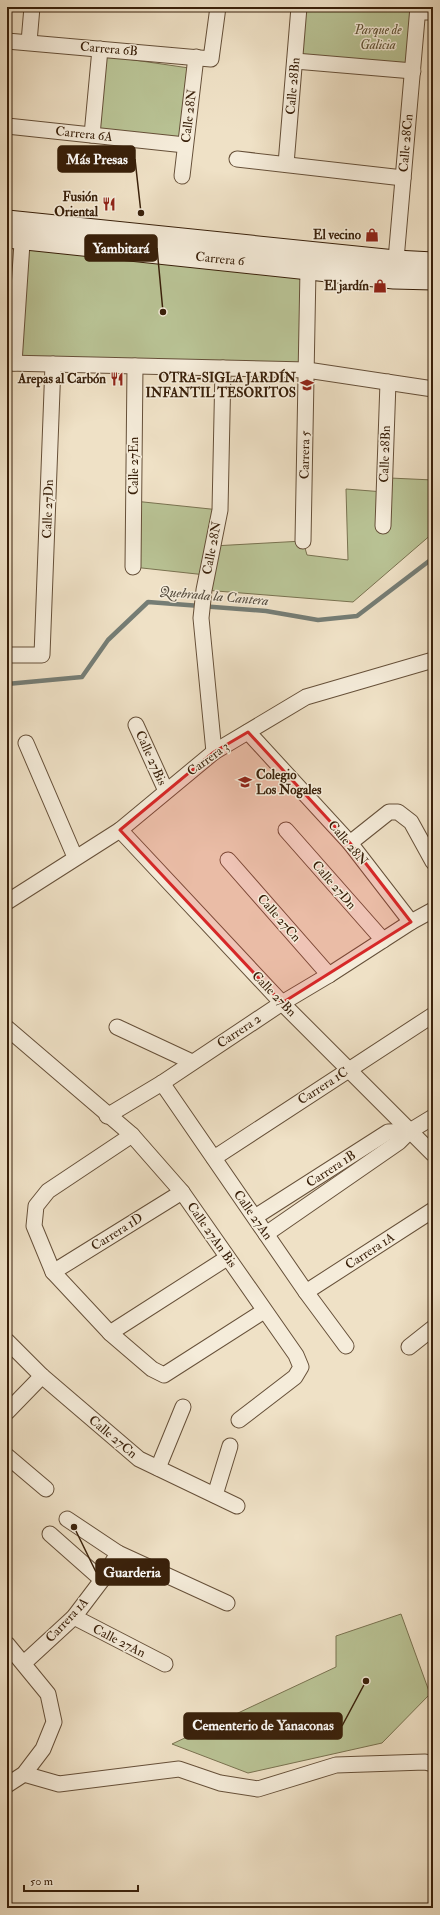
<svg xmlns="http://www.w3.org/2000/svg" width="440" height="1915" viewBox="0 0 440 1915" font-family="'IM FELL Double Pica',serif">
	<rect width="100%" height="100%" fill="#efe1c6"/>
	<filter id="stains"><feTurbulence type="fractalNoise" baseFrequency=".005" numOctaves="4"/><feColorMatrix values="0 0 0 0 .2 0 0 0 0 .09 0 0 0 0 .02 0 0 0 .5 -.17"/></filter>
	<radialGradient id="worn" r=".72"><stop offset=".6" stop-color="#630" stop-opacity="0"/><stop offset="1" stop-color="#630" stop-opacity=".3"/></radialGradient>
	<!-- green -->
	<g fill="#b9c395" stroke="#797250">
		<path d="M299 7H379L418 12 413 71 295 61Z"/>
		<path d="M93 54 189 68 182 145 86 131Z"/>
		<path d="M23 238 308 269 307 370 15 356Z"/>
		<path d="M390 478 433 480V533L353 602 204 590 206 575 133 567 134 501 220 510 213 546 303 541 307 555 348 560 346 489 384 492Z"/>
		<path d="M401 1614 430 1694 382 1743 248 1773 172 1744 336 1667V1636Z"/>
	</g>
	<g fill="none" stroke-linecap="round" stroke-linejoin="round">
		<!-- stream -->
		<path stroke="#757d75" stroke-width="4.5" d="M7 684 82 677 108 640 148 602 266 611 318 620 357 616 433 558"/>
		<!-- minor casing -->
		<g stroke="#665039" stroke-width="17">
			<g id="minor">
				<path d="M418 12H433"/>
				<path d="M7 41 211 59 218 7"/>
				<path d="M29 42 32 7"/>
				<path d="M295 61 413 71"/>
				<path d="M7 126 185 145"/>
				<path d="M92 135 100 49"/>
				<path d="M237 159 403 178"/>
				<path d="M286 164 299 7"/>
				<path d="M182 176 196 57"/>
				<path d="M395 271 418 7"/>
				<path d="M7 363 307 370 433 389"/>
				<path d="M14 363 23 228"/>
				<path d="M383 526 388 382"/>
				<path d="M303 541 308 269"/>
				<path d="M133 567 135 366"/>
				<path d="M7 655H42L53 364"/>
				<path d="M136 725 166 791"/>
				<path d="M248 732 350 843 411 922"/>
				<path d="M26 743 75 857"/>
				<path d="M214 752 201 618 204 590 220 510 223 368"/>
				<path d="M120 830 282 1003 433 1154"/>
				<path d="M286 830 383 940"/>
				<path d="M350 843 389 812H398L411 822 433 862"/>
				<path d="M228 860 329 975"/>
				<path d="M7 902 120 830 214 752 306 697 433 660"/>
				<path d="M117 1027 192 1062"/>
				<path d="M7 1028 132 1135 182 1192 296 1355 301 1367 295 1377 239 1420"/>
				<path d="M162 1083 306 1292 346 1346"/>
				<path d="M107 1116 162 1083 282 1003 329 975 411 922 433 910"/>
				<path d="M132 1135 48 1191 36 1206 34 1226 53 1272 110 1333 152 1369 164 1375 264 1311"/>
				<path d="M214 1158 433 1015"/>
				<path d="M255 1217 388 1132 410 1131"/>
				<path d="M266 1234 399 1142 410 1131 433 1117"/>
				<path d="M53 1272 182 1192"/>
				<path d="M306 1292 433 1210"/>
				<path d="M110 1333 227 1258"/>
				<path d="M7 1341 42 1376 139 1459 237 1506"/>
				<path d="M409 1347 433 1328"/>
				<path d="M7 1412 42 1376"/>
				<path d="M7 1456 46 1489"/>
				<path d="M158 1468 183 1407"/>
				<path d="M215 1495 230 1446"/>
				<path d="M67 1519 118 1553 227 1603"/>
				<path d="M50 1534 102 1580"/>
				<path d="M74 1617 165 1664"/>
				<path d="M7 1644 48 1694 54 1722 43 1749 24 1774 7 1785"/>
				<path d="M24 1663 74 1617 102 1580 118 1553"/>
				<path d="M24 1774 59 1784 179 1769 220 1783 258 1789 336 1765 425 1762 433 1764"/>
			</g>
		</g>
		<!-- secondary casing -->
		<g stroke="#39200a" stroke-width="23">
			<g id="secondary">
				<path d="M7 221 395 261 433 263"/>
				<path d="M7 237 394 278 433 279"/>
			</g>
		</g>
		<!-- minor -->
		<use href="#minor" stroke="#f5ecda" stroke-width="15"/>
		<!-- secondary -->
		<use href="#secondary" stroke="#f5ecda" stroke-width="21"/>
	</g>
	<!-- marked area -->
	<path fill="#d62828" fill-opacity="0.2" stroke="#d62828" stroke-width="3" stroke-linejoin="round" d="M248 732 350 843 411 922 282 1003 120 830 214 752Z"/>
	<!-- icons -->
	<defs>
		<g id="restaurant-bare" transform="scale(1.08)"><path d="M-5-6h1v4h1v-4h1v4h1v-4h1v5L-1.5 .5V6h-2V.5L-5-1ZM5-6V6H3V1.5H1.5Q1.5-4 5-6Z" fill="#8f2418" stroke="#f5ecda" stroke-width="2.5" paint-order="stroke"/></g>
		<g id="shop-bare" transform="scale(1.08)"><path d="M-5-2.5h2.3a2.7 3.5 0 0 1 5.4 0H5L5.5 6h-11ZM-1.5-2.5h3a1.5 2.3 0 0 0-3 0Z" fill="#8f2418" stroke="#f5ecda" stroke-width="2.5" paint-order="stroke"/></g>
		<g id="school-bare" transform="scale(1.08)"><path d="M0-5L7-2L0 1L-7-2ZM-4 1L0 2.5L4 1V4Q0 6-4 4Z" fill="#8f2418" stroke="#f5ecda" stroke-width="2.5" paint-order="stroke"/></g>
	</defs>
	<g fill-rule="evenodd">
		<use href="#restaurant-bare" x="109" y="204"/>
		<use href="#shop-bare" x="372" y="235"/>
		<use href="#shop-bare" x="380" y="286"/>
		<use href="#restaurant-bare" x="117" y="379"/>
		<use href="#school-bare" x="307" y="385"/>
		<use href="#school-bare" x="245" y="782"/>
	</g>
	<g text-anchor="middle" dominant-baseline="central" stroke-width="3" stroke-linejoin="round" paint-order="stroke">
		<!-- park labels -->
		<g font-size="13" font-style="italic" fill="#5f5134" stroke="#f5ecda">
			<text x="378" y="30">Parque de<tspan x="378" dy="15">Galicia</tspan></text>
		</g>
		<!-- street labels -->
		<g font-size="13" fill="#39200a" stroke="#f5ecda">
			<text transform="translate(109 49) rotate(5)">Carrera 6B</text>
			<text transform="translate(293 86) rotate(-85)">Calle 28Bn</text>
			<text transform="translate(189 116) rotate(-83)">Calle 28N</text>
			<text transform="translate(84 134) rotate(6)">Carrera 6A</text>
			<text transform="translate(406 143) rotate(-85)">Calle 28Cn</text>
			<text transform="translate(220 259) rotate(6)">Carrera 6</text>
			<text transform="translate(385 454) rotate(-88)">Calle 28Bn</text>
			<text transform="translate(305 455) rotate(-89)">Carrera 5</text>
			<text transform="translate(134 466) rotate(-90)">Calle 27En</text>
			<text transform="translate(48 509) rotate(-88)">Calle 27Dn</text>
			<text transform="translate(212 548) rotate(-79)">Calle 28N</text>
			<text transform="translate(151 758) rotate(66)">Calle 27Bis</text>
			<text transform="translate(208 759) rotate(-36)">Carrera 3</text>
			<text transform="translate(348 843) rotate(50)">Calle 28N</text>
			<text transform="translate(334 885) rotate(49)">Calle 27Dn</text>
			<text transform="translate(279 918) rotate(49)">Calle 27Cn</text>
			<text transform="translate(274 994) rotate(46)">Calle 27Bn</text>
			<text transform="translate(239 1031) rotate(-34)">Carrera 2</text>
			<text transform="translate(323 1086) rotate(-33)">Carrera 1C</text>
			<text transform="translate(331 1169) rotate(-33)">Carrera 1B</text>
			<text transform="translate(253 1215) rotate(55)">Calle 27An</text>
			<text transform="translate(117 1232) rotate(-32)">Carrera 1D</text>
			<text transform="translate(212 1235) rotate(55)">Calle 27An Bis</text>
			<text transform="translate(370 1251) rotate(-33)">Carrera 1A</text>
			<text transform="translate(113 1437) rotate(40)">Calle 27Cn</text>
			<text transform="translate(67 1620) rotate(-47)">Carrera 1A</text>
			<text transform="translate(119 1641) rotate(27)">Calle 27An</text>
		</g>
		<!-- poi labels -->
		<g font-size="13" font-weight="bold" fill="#39200a" stroke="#f5ecda" text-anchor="end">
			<text x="98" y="197">Fusión<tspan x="98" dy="15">Oriental</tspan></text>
			<text x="361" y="235">El vecino</text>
			<text x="369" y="286">El jardín</text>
			<text x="296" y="378">OTRA-SIGLA JARDÍN<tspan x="296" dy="15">INFANTIL TESORITOS</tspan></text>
			<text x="106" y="379">Arepas al Carbón</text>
			<text x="256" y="775" text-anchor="start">Colegio<tspan x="256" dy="15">Los Nogales</tspan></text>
		</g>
		<!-- water labels -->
		<g font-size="14" font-style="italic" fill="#574e40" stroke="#f5ecda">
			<text transform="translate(214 596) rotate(5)">Quebrada la Cantera</text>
		</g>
	</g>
	<!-- callouts -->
	<path fill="none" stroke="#39200a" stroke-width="1.5" d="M141 213L135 159M163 312L157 248M74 1527L96 1572M366 1681L342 1726"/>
	<g fill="#39200a" stroke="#f5ecda" stroke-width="1.5">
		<circle cx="141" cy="213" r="4"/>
		<circle cx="163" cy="312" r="4"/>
		<circle cx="74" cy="1527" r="4"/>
		<circle cx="366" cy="1681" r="4"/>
	</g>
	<g fill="#39200a" stroke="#39200a" stroke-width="1.5">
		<rect x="58" y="146" width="77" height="26" rx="4"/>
		<rect x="85" y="235" width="72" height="26" rx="4"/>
		<rect x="96" y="1559" width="73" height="26" rx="4"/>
		<rect x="184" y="1713" width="158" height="26" rx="4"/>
	</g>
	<g font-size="14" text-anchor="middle" font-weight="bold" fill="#fff">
		<text x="97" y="164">Más Presas</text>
		<text x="121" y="253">Yambitará</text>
		<text x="132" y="1577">Guarderia</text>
		<text x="263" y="1730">Cementerio de Yanaconas</text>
	</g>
	<!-- margin -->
	<rect width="440" height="1915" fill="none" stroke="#efe1c6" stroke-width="24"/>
	<rect x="8" y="8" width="424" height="1899" fill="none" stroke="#39200a" stroke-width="2"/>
	<rect x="12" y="12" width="416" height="1891" fill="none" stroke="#39200a"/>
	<!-- scale -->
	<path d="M24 1885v6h114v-6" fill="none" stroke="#39200a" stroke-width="2"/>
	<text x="30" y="1885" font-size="12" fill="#39200a" stroke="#f5ecda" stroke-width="3" paint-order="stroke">50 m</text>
	<rect width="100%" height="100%" filter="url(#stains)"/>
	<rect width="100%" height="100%" fill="url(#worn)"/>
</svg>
